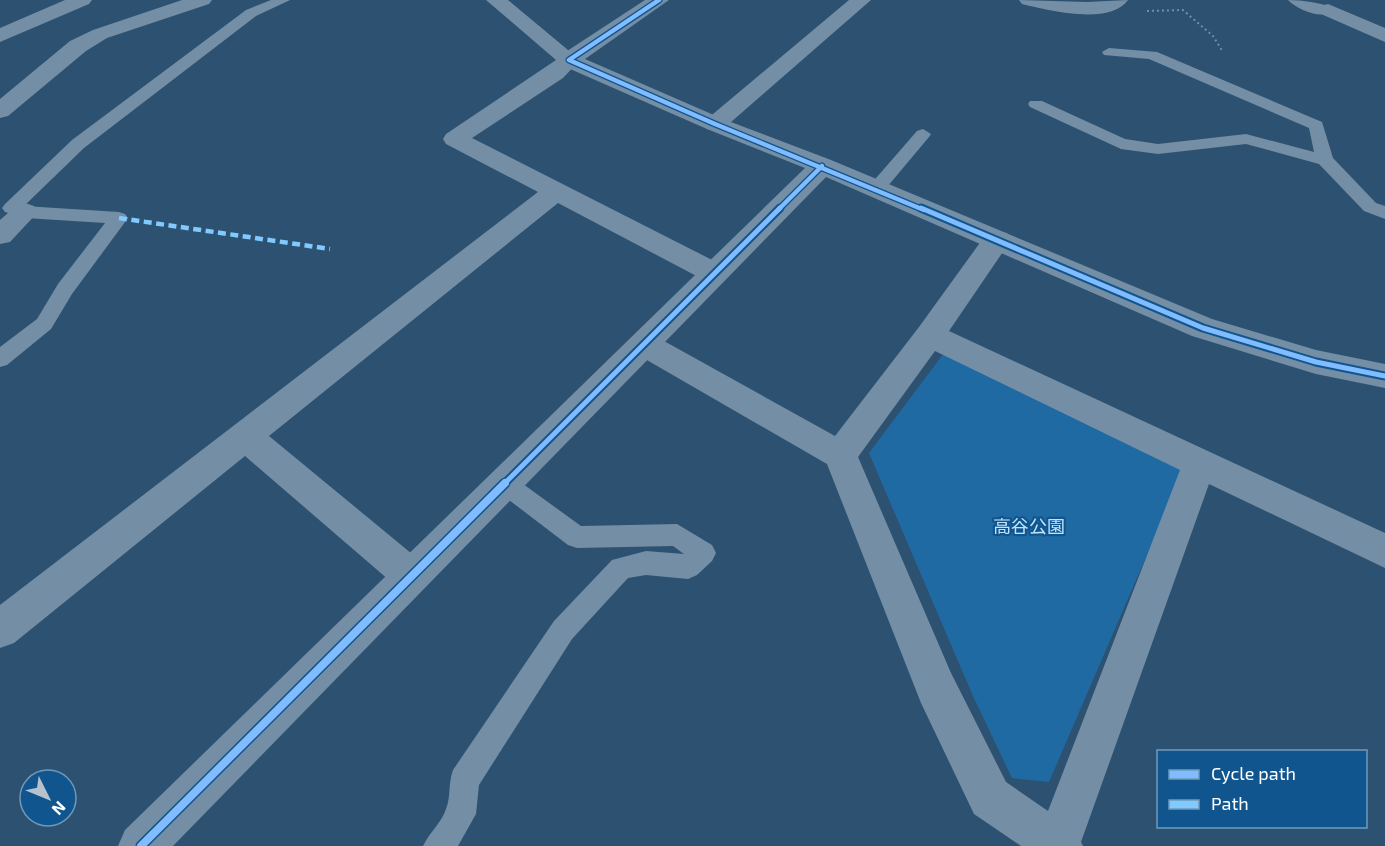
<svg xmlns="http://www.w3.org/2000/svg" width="1385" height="846" viewBox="0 0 1385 846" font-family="'Exo 2','Noto Sans JP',sans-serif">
	<rect width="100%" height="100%" fill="#2d5271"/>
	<!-- green -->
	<path fill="#206aa4" d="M944 353 1183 471 1049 782 1012 778 973 696 869 453Z"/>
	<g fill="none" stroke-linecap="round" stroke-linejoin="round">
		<!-- path -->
		<path stroke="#748ea5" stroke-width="2" stroke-dasharray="2 3" stroke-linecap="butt" d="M1147 11 1183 10 1213 36 1223 52"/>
		<!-- service -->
		<g fill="#748ea5" fill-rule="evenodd">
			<path d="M271 0H290L256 16 84 148 24 206 119 212 125 214 128 218 72 294 51 329 7 365 0 367V347L37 319 58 284 105 223 25 218 5 212 2 208 5 204 72 140 246 10Z"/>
			<path d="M1288 0C1304 0 1318 3 1333 7L1335 10C1323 21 1298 10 1288 0Z"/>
			<path d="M1109 48 1157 52 1322 122 1333 158 1376 203 1385 206V219L1364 211 1319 164 1246 144 1158 154 1121 149 1030 107 1028 104 1030 101H1042L1125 139 1158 144 1246 134 1314 152 1309 128 1149 59 1104 55 1102 52Z"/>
			<path d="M923 129 931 134 929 137 882 193H870L867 189 870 185 917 131Z"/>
			<path d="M504 473 512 476 581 526 677 524 712 545 716 553 712 561 697 575 688 579 646 575 628 578 572 639 479 785 476 814 458 846H423C429 833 442 822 446 809 451 796 448 783 453 770L554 621 612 560 646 551 684 554 673 546 577 548 568 545 496 490 492 483 496 476Z"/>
		</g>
		<!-- minor -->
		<g fill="#748ea5" fill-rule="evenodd">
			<path d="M65 0H92L89 4 0 42V28Z"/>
			<path d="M182 0H212L209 4 107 38 86 51 8 116 0 118V99L70 41 93 30Z"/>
			<path d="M486 0H508L580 60 563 78 472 138 724 266 728 273 724 280 714 283 704 280 558 203 269 436 423 563 429 575 423 587 410 593 397 587 245 456 14 643 0 648V605L538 192 446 144 443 139 446 134 556 60Z"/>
			<path d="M849 0H871L723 129 715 131 707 129 703 124 707 119Z"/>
			<path d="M1019 0 1087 2 1128 0C1110 26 1047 10 1022 4Z"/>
			<path d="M1328 4 1385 28V42L1321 14 1318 10 1321 6Z"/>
			<path d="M25 203 34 206 38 212 10 242 0 244V220L16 206Z"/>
			<path d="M997 231 1007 233 1011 240 949 331 1385 533V568L1209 484 1081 842 1083 846H1021L974 814 921 703 827 464 633 352 629 344 633 336 644 332 655 336 835 436 919 327 987 233ZM935 351 1180 470 1048 811 1006 782 951 673 858 457Z"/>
		</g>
		<!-- tertiary -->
		<path fill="#748ea5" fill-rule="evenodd" d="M645 0H669L585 59 723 119 831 160 1212 319 1316 350 1385 364V388L1316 374 1192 336 826 177 173 846H118L125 830 805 168 707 129 561 65 558 60 561 55Z"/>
		<!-- quiet -->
		<path stroke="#80caff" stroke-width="4.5" stroke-dasharray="8 4.5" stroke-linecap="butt" d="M119 218 330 249"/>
		<!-- cycleway-far2 casing -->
		<g stroke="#10558e" stroke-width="7">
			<g id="cycleway-far2">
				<path d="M659 0 569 60 715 124 924 210"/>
				<path d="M778 210 822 166"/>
			</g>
		</g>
		<!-- cycleway-far1 casing -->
		<g stroke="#10558e" stroke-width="9">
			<g id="cycleway-far1">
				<path d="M921 208 1203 328 1316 362 1385 376"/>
				<path d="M503 485 780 208"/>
			</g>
		</g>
		<!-- cycleway casing -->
		<g stroke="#10558e" stroke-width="11">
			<path id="cycleway" d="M141 846 505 483"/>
		</g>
		<!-- cycleway-far2 -->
		<use href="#cycleway-far2" stroke="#80bcff" stroke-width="4.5"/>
		<!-- cycleway-far1 -->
		<use href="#cycleway-far1" stroke="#80bcff" stroke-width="5"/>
		<!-- cycleway -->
		<use href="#cycleway" stroke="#80bcff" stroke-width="8"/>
	</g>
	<g text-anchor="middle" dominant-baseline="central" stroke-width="4.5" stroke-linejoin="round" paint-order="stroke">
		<!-- park labels -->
		<g font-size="18" fill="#bfe3fd" stroke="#10558e">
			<text x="1029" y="526">高谷公園</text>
		</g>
	</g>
	<!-- legend -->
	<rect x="1157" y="750" width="210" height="78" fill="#10558e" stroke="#7099bb" stroke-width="1.5"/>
	<rect x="1169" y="770" width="30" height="9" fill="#80bcff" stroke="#7099bb" stroke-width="1.5"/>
	<text x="1211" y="780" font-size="18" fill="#ffffff">Cycle path</text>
	<rect x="1169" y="800" width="30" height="9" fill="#80caff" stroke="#7099bb" stroke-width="1.5"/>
	<text x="1211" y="810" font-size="18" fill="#ffffff">Path</text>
	<!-- north arrow -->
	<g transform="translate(48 798) rotate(133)"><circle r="28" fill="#10558e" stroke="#7099bb" stroke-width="1.5"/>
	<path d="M0-4.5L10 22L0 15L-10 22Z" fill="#b6c2cd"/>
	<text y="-9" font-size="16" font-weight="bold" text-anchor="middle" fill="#ffffff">N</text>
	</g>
</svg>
